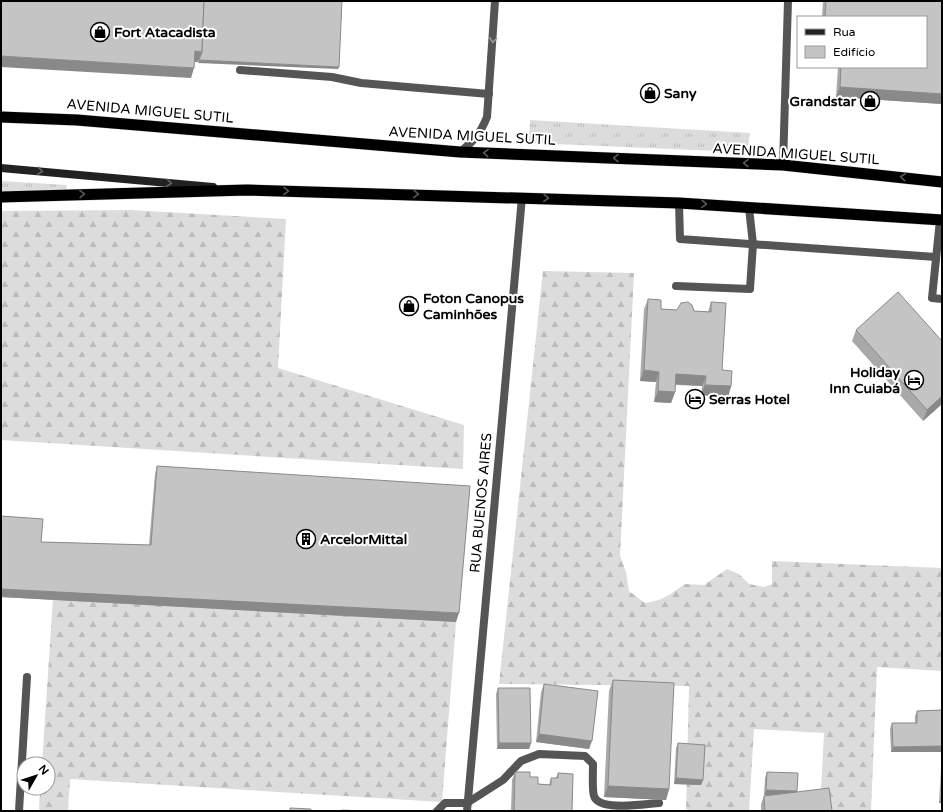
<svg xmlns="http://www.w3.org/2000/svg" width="943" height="812" viewBox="0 0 943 812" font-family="'Varela Round',sans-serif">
	<defs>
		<pattern id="grass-tufts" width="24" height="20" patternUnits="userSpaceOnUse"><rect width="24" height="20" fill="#dcdcdc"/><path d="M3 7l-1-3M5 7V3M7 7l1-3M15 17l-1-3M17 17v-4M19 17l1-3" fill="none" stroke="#bbb"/></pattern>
		<pattern id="forest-firs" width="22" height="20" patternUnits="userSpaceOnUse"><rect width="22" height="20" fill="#dcdcdc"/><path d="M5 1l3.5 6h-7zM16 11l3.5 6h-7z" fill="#bbb"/></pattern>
	</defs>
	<rect width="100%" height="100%" fill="#fff"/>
	<!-- grass -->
	<g fill="url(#grass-tufts)">
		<path d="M530 120 750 133 748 147 740 152 532 143 529 140Z"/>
		<path d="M1 181 67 185 66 192 1 195Z"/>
	</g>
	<!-- forest -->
	<g fill="url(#forest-firs)">
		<path d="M131 210 286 219 278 368 464 425 463 469 1 440V211Z"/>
		<path d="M543 271 634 273 620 556 626 572 629 591 645 603 659 600 669 595 685 584 704 585 727 569 739 574 749 584 764 587 772 584V561L942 568V671L877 667 871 811H820L824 733 754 729 749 811H686L689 686 499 684Z"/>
		<path d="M53 599 456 622 442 802 70 779 68 811H39L40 788H48V764H42Z"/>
	</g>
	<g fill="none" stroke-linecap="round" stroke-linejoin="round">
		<!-- trunk casing -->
		<g stroke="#dbdbdb" stroke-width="12">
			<g id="trunk">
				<path d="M1 117 77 120 460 152 783 165 942 182"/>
				<path d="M1 197 247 190 679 203 942 220"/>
			</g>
		</g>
		<!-- service -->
		<g stroke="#555" stroke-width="8">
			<path d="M240 70 332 77 361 83 489 94"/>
			<path d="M783 165 788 1"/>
			<path d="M679 203 680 239 936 257"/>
			<path d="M940 220 932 298 942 299"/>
			<path d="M676 286 750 289 753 244 749 208"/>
			<path d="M19 811 27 677"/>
			<path d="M437 811 445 803H467L503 780 521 761 539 754 585 756 593 764C593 772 592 790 594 796 599 812 645 804 659 803"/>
		</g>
		<!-- minor -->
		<g stroke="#555" stroke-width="8">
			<path d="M460 152C474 141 480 134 487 117L495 1"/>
			<path d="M467 811 522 197"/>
		</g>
		<!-- secondary -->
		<path stroke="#222" stroke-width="8" d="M1 168 213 187"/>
		<!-- trunk -->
		<use href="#trunk" stroke="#000" stroke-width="11"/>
	</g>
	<!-- wall -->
	<g fill="#a9a9a9">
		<path d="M823 1H942V104L836 97 838 67H926V17H822Z"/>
		<path d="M648 299 661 309 677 310 708 312 711 302 722 370 731 386 728 397 701 395 702 386 675 385V392L671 403 654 402 656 382 640 381 644 309Z"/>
		<path d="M856 330 942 404 923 421 852 341Z"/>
		<path d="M157 466 456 622 1 597V516L41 542 149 545 155 474Z"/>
		<path d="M613 680 669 789 666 800 604 797 609 691Z"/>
		<path d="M544 684 589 749 536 742 541 692Z"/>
		<path d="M498 688 531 743 529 749H497L496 694Z"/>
		<path d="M942 710V750L941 752H891L890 729 892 723H915V716L917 711Z"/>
		<path d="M678 743 703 780 701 785 674 784 676 748Z"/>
		<path d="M942 752V803H939Z"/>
		<path d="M515 772 530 777 538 784 549 785 551 778H556L558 773 572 811H511L512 780Z"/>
		<path d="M767 772 797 791V792L832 811H761V804L764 796 769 795H764L765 778Z"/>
	</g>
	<!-- shaded-wall -->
	<g fill="#898989">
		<path d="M195 51 202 52 198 62H191Z"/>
		<path d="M1 56 194 68 191 78 1 67Z"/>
		<path d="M199 60 339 67 338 69 198 63Z"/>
		<path d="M840 87 942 94V104L836 97Z"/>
		<path d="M644 370 659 372 656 382 640 381Z"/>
		<path d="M676 374 706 376 702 386 672 384Z"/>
		<path d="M705 385 731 386 728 397 701 395Z"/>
		<path d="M658 391 675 392 671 403 654 402Z"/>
		<path d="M942 396V404L923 421 927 410Z"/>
		<path d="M1 589 459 613 456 622 1 597Z"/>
		<path d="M539 734 592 741 589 749 536 742Z"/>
		<path d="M499 743H531L529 749H497Z"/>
		<path d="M942 746 941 752H891L893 747Z"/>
		<path d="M676 778 703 780 701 785 674 784Z"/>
		<path d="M608 786 669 789 666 800 604 797Z"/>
		<path d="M766 790 797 791 795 796 764 795Z"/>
		<path d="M942 795V803H939Z"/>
	</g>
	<!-- building -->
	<g fill="#c4c4c4" stroke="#898989">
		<path d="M1 1H204L202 52 195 51 194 68 1 56Z"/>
		<path d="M204 1H342L339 67 199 60 202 52Z"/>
		<path d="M826 1H942V94L840 87 841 67H926V17H825Z"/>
		<path d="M898 292 942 341V396L927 410 856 330Z"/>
		<path d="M648 299 661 300V309L677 310 681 303 688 302 692 305 694 311 711 312V302L726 303 722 370 732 371 731 386 705 385 706 376 676 374 675 392 658 391 659 372 644 370Z"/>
		<path d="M157 466 470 486 459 613 1 589V516L43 519 41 542 151 545Z"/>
		<path d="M613 680 674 683 669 789 608 786Z"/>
		<path d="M544 684 598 691 592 741 539 734Z"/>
		<path d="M498 688H530L531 743H499Z"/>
		<path d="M942 710V746L893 747 892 723H917V711Z"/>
		<path d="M678 743 705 745 703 780 676 778Z"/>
		<path d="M515 772H530V777H538V784L551 785V778H558V773L573 774 572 811H514Z"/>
		<path d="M767 772 798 773 797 791 766 790Z"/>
		<path d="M829 788 832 811H765L764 796Z"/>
		<path d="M290 808 311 809V811H290Z"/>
		<path d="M342 810 360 811H342Z"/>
	</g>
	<!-- one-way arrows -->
	<defs><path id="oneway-chevron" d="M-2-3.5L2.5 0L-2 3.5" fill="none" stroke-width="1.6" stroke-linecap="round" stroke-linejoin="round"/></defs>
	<use stroke="#999" href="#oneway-chevron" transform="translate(493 40) rotate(94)"/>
	<g stroke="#595959">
		<use href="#oneway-chevron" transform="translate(486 153) rotate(-178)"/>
		<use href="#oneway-chevron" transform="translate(616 158) rotate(-178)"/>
		<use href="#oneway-chevron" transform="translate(746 163) rotate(-178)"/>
		<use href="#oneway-chevron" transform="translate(903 177) rotate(-174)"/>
		<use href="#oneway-chevron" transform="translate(286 191) rotate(2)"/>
		<use href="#oneway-chevron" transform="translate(82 194) rotate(-2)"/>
		<use href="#oneway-chevron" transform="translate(416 194) rotate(2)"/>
		<use href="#oneway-chevron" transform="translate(546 198) rotate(2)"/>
		<use href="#oneway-chevron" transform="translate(704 204) rotate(4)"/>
	</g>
	<g stroke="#646464">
		<use href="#oneway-chevron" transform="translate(40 171) rotate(5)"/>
		<use href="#oneway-chevron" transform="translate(169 183) rotate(5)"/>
	</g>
	<!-- icons -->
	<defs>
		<g id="shop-ring" transform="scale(1)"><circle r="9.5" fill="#fff" stroke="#000" stroke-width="1.5"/><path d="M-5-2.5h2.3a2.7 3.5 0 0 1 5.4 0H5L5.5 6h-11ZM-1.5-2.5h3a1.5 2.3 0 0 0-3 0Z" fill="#000"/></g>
		<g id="hotel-ring" transform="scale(1)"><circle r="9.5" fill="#fff" stroke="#000" stroke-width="1.5"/><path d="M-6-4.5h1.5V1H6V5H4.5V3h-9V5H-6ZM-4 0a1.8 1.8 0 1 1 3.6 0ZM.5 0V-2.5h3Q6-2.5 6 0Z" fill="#000"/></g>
		<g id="building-ring" transform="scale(1)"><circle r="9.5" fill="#fff" stroke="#000" stroke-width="1.5"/><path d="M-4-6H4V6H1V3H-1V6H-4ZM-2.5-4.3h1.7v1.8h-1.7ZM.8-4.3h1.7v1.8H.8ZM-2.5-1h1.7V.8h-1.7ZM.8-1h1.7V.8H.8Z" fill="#000"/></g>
	</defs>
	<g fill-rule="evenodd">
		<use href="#shop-ring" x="100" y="32"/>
		<use href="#shop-ring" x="650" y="93"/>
		<use href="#shop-ring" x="870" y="101"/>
		<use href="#shop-ring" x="409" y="306"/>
		<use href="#hotel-ring" x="914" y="380"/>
		<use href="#hotel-ring" x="695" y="399"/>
		<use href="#building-ring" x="306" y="539"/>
	</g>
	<g text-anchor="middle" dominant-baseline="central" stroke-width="4" stroke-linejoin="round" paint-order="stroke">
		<!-- poi labels -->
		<g font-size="14" font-weight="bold" fill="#000" stroke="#fff" text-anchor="start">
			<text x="114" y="32">Fort Atacadista</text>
			<text x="664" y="93">Sany</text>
			<text x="856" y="101" text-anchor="end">Grandstar</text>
			<text x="423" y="298">Foton Canopus<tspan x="423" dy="16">Caminhões</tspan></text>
			<text x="900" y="372" text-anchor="end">Holiday<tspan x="900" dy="16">Inn Cuiabá</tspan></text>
			<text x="709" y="399">Serras Hotel</text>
			<text x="320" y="539">ArcelorMittal</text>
		</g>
		<!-- street labels -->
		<g font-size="14" fill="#000" stroke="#fff">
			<text transform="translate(150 111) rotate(5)">AVENIDA MIGUEL SUTIL</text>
			<text transform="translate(472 136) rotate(3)">AVENIDA MIGUEL SUTIL</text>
			<text transform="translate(796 154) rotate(4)">AVENIDA MIGUEL SUTIL</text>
			<text transform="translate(481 503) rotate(-85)">RUA BUENOS AIRES</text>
		</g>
	</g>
	<!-- border -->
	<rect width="943" height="812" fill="none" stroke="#000000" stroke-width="4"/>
	<!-- legend -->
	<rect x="797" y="16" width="130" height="52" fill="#ffffff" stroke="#999999"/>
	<rect x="805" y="29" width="20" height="6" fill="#222222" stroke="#999999"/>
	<text x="833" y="36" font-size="12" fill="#000000">Rua</text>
	<rect x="805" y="46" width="20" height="12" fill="#c4c4c4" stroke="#999999"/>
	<text x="833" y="56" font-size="12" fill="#000000">Edifício</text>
	<!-- north arrow -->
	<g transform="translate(36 776) rotate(51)"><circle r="19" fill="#ffffff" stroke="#999999"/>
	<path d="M0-3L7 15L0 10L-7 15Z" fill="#000000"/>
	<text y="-6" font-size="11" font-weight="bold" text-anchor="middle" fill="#000000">N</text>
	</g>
</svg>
